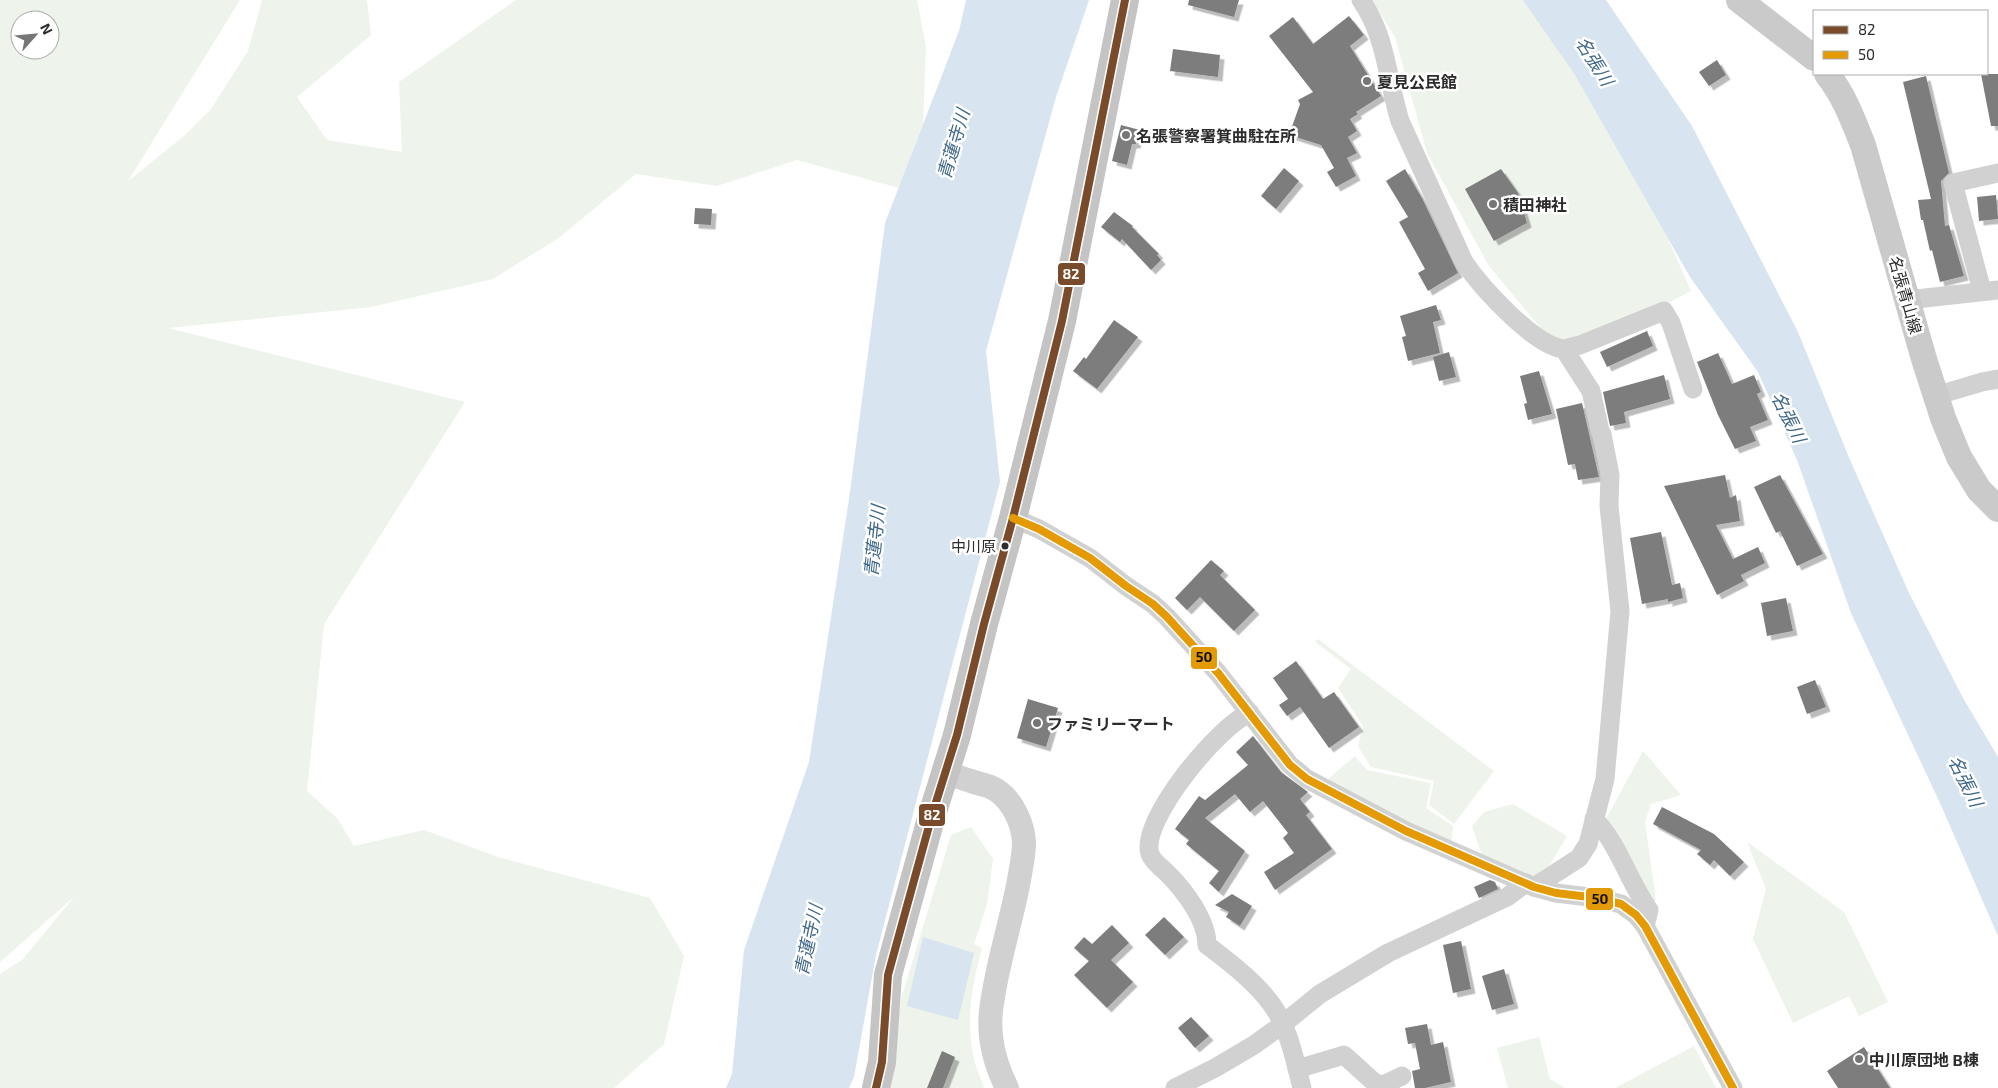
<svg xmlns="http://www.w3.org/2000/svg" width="1998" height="1088" viewBox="0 0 1998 1088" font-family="'Exo 2','Noto Sans JP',sans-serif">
	<defs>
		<filter id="shadow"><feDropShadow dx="4.5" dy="4.5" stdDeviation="0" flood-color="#0004"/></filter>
	</defs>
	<rect width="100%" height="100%" fill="#fff"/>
	<!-- green -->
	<g fill="#eef3eb" fill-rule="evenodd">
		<path d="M0 0H240L128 181 185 135 211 109 248 51 262 0H367L371 35 297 97 327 140 402 152 399 82 516 0H917L926 47 923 123 899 188 797 160 717 186 636 174 560 237 493 279 371 307 168 328 465 402 324 624 307 791 337 818 354 846 424 830 498 857 650 898 684 956 664 1044 614 1088H0V974L22 960 75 896 0 962ZM20 20H50V50H20Z"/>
		<path d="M1372 0H1545L1595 73 1691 291 1666 304 1564 342 1549 338 1489 266 1427 153 1395 37Z"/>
		<path d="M1318 639 1494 771 1454 824 1429 805 1434 781 1371 767 1358 746 1363 726 1338 688 1351 669 1315 642Z"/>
		<path d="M1643 751 1681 795 1651 804 1645 822 1656 901 1649 902 1606 819Z"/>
		<path d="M1355 756 1367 770 1431 783 1426 808 1453 826 1451 845 1327 780Z"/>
		<path d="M1513 804 1567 836 1536 888 1482 855 1472 826 1484 812Z"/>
		<path d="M971 827 993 859 987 904 974 944 982 948C972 984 966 1018 973 1055 975 1066 980 1077 984 1088H887L901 999 951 835Z"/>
		<path d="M1747 842 1844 912 1888 1002 1859 1016 1849 996 1793 1023 1753 939 1766 889Z"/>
		<path d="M1539 1037 1550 1079 1565 1088H1508L1497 1048Z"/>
		<path d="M1694 1046 1716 1088H1615Z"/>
	</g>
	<!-- water -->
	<g fill="#d8e4ef">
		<path d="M966 0H1089L1056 97 986 351 1000 482 876 955 854 1077 849 1088H726L732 1074 744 950 809 762 850 492 885 223 959 31Z"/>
		<path d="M1523 0H1606L1692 126 1798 332 1850 460 1909 593 1963 698 1998 757V936L1940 803 1851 613 1797 460 1758 372 1690 277 1575 75Z"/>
		<path d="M923 937 974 953 958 1020 907 1006Z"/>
	</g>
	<!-- building -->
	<g fill="#7d7d7d" filter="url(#shadow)">
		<path d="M1189 0H1239L1234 17 1188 5Z"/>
		<path d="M1349 16 1364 35 1350 46 1381 96 1356 112 1358 114 1350 119 1357 131 1348 137 1357 153 1347 158 1356 176 1336 187 1327 172 1334 168 1321 145 1289 135 1300 104 1298 100 1313 92 1269 36 1293 17 1313 44Z"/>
		<path d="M1173 49 1220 55 1218 77 1170 71Z"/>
		<path d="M1717 60 1726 75 1709 86 1699 72Z"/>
		<path d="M1981 74H1998V126H1991Z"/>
		<path d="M1926 76 1949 173 1941 181 1945 226 1949 225 1964 276 1940 282 1932 250 1930 251 1923 220H1921L1918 200 1931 199 1903 82Z"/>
		<path d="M1121 125 1140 130 1136 144H1132L1127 165 1112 161Z"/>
		<path d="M1284 168 1299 181 1276 209 1261 196Z"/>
		<path d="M1405 169 1423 200 1458 273 1428 291 1418 273 1425 269 1399 222 1408 217 1386 181Z"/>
		<path d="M1501 169 1518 193 1527 223 1494 241 1465 189Z"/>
		<path d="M1996 195 1998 219 1979 221 1977 197Z"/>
		<path d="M695 208 712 209 711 225 694 224Z"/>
		<path d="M1114 212 1133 226 1132 227 1159 254 1157 255 1161 260 1151 270 1122 239 1120 242 1101 227Z"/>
		<path d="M1436 305 1441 320 1433 322 1440 353 1408 361 1402 337 1406 336 1400 316Z"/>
		<path d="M1114 320 1138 337 1097 389 1073 371 1084 357 1086 359Z"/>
		<path d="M1647 331 1653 346 1607 367 1600 352Z"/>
		<path d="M1449 352 1456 377 1439 381 1433 357Z"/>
		<path d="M1718 353 1732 384 1754 375 1761 392 1757 394 1768 420 1750 427 1756 441 1735 449 1718 415 1697 362Z"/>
		<path d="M1539 371 1552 414 1528 420 1524 404 1527 403 1520 376Z"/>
		<path d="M1664 375 1670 399 1624 412 1626 423 1610 426 1603 392Z"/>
		<path d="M1582 403 1599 477 1578 480 1575 464 1568 465 1556 409Z"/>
		<path d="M1725 475 1730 498 1736 495 1740 521 1716 525 1733 559 1758 547 1765 563 1741 575 1744 581 1717 595 1664 486Z"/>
		<path d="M1780 475 1823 554 1797 566 1780 531 1776 533 1754 487Z"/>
		<path d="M1661 532 1672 585 1680 583 1683 598 1668 602V599L1642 604 1630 538Z"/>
		<path d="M1211 560 1224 571 1220 575 1255 610 1234 631 1200 597 1187 610 1175 598Z"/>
		<path d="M1786 598 1793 631 1767 636 1761 603Z"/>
		<path d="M1296 661 1323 699 1334 692 1359 727 1329 748 1300 707 1287 716 1279 705 1288 699 1273 678Z"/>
		<path d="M1815 680 1826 707 1807 714 1797 687Z"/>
		<path d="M1028 699 1058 708 1046 747 1017 738Z"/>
		<path d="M1253 736 1281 772 1308 792 1300 799 1310 812 1306 815 1332 849 1275 890 1264 872 1294 853 1283 838 1288 833 1263 801 1250 812 1235 794 1205 818 1245 851 1219 892 1209 883 1219 871 1186 844 1189 840 1175 829 1199 796 1205 800 1248 765 1236 752Z"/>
		<path d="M1662 807 1714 834 1744 862 1730 876 1714 860 1710 865 1697 854 1701 850 1653 824Z"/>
		<path d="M1490 880 1495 882 1498 889 1479 898 1474 887Z"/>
		<path d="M1232 894 1252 906 1240 926 1226 917 1229 912 1215 905Z"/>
		<path d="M1164 917 1184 937 1165 955 1145 935Z"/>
		<path d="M1112 925 1129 943 1111 960 1133 982 1107 1008 1074 975 1089 961 1074 948 1084 937 1092 944Z"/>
		<path d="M1461 941 1471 989 1453 993 1443 945Z"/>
		<path d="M1504 969 1514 1004 1492 1010 1482 976Z"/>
		<path d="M1191 1017 1209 1036 1195 1048 1178 1028Z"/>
		<path d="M1427 1024 1431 1045 1443 1042 1451 1082 1425 1088H1415L1412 1071 1420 1069 1415 1043 1408 1044 1405 1028Z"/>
		<path d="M1864 1047 1890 1088H1838L1827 1071Z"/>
		<path d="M942 1051 955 1057 943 1088H927Z"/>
	</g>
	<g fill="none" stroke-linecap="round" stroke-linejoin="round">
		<!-- minor -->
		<g stroke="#d1d1d1" stroke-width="19">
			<path d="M1361 0C1387 38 1387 79 1400 121L1464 262C1481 287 1534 346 1564 349L1591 391 1600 431 1602 434 1610 475 1609 506 1620 611 1605 779 1588 844 1579 858 1534 887"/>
			<path d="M1982 291 1953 183 1998 173"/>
			<path d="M1907 300 1998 290"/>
			<path d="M1564 349 1580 345 1664 311 1671 323 1693 389"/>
			<path d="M1935 396 1982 382 1998 379"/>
			<path d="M1013 518 1039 529 1090 558 1126 586 1153 604 1167 617 1218 673 1290 765 1307 779 1406 831 1534 887 1556 893 1597 898 1621 904 1636 915 1645 926 1733 1088"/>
			<path d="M1250 713C1220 724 1139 821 1150 854 1153 862 1161 867 1167 873 1185 891 1207 920 1207 945 1229 962 1256 982 1272 1005 1289 1028 1295 1061 1302 1088"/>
			<path d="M1594 819C1617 841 1629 882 1649 910L1645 926"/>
			<path d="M1297 1069 1344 1055 1375 1083 1383 1085 1402 1076"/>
			<path d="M1175 1088 1215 1068 1254 1045 1283 1024 1320 994 1388 953 1507 897 1526 883"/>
		</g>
		<!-- tertiary -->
		<path stroke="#d1d1d1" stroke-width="24" d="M946 772C954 775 963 779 971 781 981 785 991 785 999 792 1014 803 1023 825 1024 842 1024 855 1021 868 1019 880 1011 924 996 966 991 1011 988 1038 995 1064 1007 1088"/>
		<!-- secondary -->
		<g stroke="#cacaca" stroke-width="26">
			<path d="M1739 0 1814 58"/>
			<path d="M1827 74C1844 95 1853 120 1863 145L1924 359 1943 418 1959 457 1979 490 1998 509"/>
		</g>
		<!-- primary -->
		<path stroke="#c4c4c4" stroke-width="28" d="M876 1088 882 1062 888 975 932 815 957 735 984 624 1013 518 1062 321 1125 0"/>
		<!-- bus-1 casing -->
		<g stroke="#fff" stroke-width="11">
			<path id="bus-1" d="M876 1088 882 1062 888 975 932 815 957 735 984 624 1013 518 1062 321 1125 0"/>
		</g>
		<!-- bus-2 casing -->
		<g stroke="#fff" stroke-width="11">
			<path id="bus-2" d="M1013 518 1039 529 1090 558 1126 586 1153 604 1167 617 1218 673 1290 765 1307 779 1406 831 1534 887 1556 893 1597 898 1621 904 1636 915 1645 926 1733 1088"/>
		</g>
		<!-- bus-1 -->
		<use href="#bus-1" stroke="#7a4b2a" stroke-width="8"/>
		<!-- bus-2 -->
		<use href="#bus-2" stroke="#e39a04" stroke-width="8"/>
	</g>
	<!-- markers -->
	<g fill="#767676" stroke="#fff" stroke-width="2">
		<circle cx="1367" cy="81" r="5"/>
		<circle cx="1126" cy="135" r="5"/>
		<circle cx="1493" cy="204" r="5"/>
		<circle cx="1037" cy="723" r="5"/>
		<circle cx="1859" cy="1059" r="5"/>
	</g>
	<circle fill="#2c2c2c" stroke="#fff" stroke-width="2" cx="1005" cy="546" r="4.5"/>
	<g text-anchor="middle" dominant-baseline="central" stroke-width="5" stroke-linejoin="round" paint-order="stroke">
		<!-- bus labels -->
		<g font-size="15" fill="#2c2c2c" stroke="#fff" text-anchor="end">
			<text x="996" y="546">中川原</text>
		</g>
		<!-- poi labels -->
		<g font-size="16" font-weight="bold" fill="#2c2c2c" stroke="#fff" text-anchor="start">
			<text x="1377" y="81">夏見公民館</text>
			<text x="1136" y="135">名張警察署箕曲駐在所</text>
			<text x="1503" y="204">積田神社</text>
			<text x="1047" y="723">ファミリーマート</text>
			<text x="1869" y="1059">中川原団地 B棟</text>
		</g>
		<!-- street labels -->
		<g font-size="16" fill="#2c2c2c" stroke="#fff">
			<text transform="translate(1906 295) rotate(74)">名張青山線</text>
		</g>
		<!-- water labels -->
		<g font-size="18" font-style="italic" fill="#406889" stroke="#fff">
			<text transform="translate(1595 61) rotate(58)">名張川</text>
			<text transform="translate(953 144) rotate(-74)">青蓮寺川</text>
			<text transform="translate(1789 417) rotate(64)">名張川</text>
			<text transform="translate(874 541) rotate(-84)">青蓮寺川</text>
			<text transform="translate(1966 781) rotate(64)">名張川</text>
			<text transform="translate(808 940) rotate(-78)">青蓮寺川</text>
		</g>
	</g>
	<g stroke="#fff" stroke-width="2">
		<rect x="1057" y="262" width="29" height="24" rx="5" fill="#7a4b2a"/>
		<rect x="1190" y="646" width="28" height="24" rx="5" fill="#e39a04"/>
		<rect x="918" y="803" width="28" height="24" rx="5" fill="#7a4b2a"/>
		<rect x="1585" y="887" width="29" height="24" rx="5" fill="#e39a04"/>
	</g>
	<g font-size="14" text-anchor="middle" font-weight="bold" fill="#fff">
		<text x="1071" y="279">82</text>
		<text x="932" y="820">82</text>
	</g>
	<g font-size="14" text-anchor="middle" font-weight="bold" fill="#111">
		<text x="1204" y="662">50</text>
		<text x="1600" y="904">50</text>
	</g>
	<!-- legend -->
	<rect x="1813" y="10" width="175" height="65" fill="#ffffff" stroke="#ababab"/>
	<rect x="1823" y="26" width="25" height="8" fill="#7a4b2a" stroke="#ababab"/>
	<text x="1858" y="35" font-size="15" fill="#2c2c2c">82</text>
	<rect x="1823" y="51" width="25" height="8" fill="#e39a04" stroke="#ababab"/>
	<text x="1858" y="60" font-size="15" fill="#2c2c2c">50</text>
	<!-- north arrow -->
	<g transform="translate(35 35) rotate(63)"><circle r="24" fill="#ffffff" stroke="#ababab"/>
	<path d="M0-4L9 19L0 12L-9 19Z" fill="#767676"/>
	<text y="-8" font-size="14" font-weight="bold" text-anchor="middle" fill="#2c2c2c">N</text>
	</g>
</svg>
